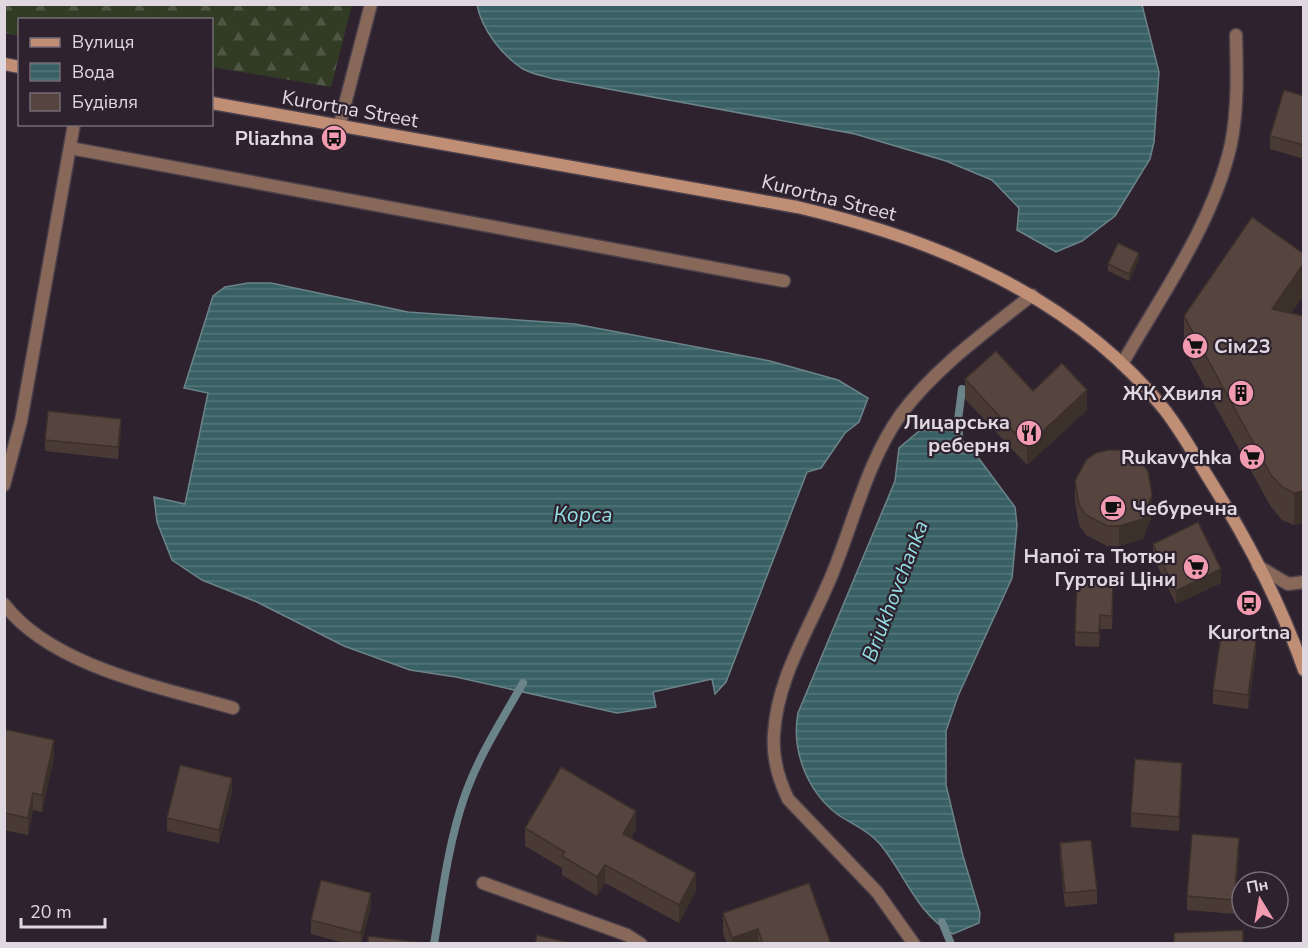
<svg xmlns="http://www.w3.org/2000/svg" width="1308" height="948" viewBox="0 0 1308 948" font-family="'Nunito Sans',sans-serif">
	<defs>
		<pattern id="forest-firs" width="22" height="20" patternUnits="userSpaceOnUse" patternTransform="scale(1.5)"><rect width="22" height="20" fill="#323c24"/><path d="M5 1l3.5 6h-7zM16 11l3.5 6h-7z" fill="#4f5744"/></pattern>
		<pattern id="water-rules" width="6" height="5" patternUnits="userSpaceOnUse" patternTransform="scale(1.5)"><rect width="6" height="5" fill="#396064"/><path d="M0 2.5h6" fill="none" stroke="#55767a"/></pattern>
	</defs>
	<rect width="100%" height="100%" fill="#2e222e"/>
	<!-- forest -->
	<path fill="url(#forest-firs)" d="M4 5 5 4 352 5 331 87 212 67V20H20L19 36 5 33Z"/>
	<!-- water -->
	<g fill="url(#water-rules)" stroke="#6b8489" stroke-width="1.5">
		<path d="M477 5H1142L1159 72 1154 142 1150 159 1115 216 1082 241 1056 252 1017 230 1019 208 992 180 946 161 855 134 554 79C544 76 532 74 523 69 501 55 482 29 477 5Z"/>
		<path d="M248 283H271L408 312 575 324 770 361 838 380 868 398 859 422 845 433 821 468 807 472 726 682 715 694 712 679 653 692 656 707 617 713 456 677 410 670 344 646 257 602 202 580 172 560 157 522 154 497 185 504 208 393 184 388 213 296 225 287Z"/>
		<path d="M931 421 940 423 953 431 977 456 1015 507 1017 525 1012 578 958 696 946 731V785L963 856 980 913 979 923 953 934C916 914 905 873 879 843 867 829 851 824 837 814 807 791 791 750 798 713L895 481 899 448Z"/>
	</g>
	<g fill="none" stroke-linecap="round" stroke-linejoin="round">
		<!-- stream -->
		<g stroke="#6b8489" stroke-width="8">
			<path d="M960 450 958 420 962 389"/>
			<path d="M942 922 951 944"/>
			<path d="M434 944C442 895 448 845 464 798 478 757 502 720 523 683"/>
		</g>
		<!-- service casing -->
		<g stroke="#4a3f4a" stroke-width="15">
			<g id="service">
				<path d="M70 148 784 281"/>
				<path d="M1122 364C1162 294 1213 224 1231 144 1238 109 1237 71 1236 35"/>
				<path d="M914 944 877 892 788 799C778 778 772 758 774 734 777 676 812 625 833 572 855 518 867 462 901 414 936 367 987 331 1032 295"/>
			</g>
		</g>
		<!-- minor casing -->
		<g stroke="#4a3f4a" stroke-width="15">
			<g id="minor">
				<path d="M339 127 371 4"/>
				<path d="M4 485 21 421 74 124"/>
				<path d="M4 604C52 667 161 687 233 708"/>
				<path d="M483 883 627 935 641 944"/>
			</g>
		</g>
		<!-- tertiary casing -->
		<g stroke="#4a3f4a" stroke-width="15">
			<path id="tertiary" d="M1258 566 1288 584 1304 582"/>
		</g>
		<!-- secondary casing -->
		<g stroke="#4a3f4a" stroke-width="15">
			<g id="secondary">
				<path d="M4 64 20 67"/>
				<path d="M212 103 797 207C935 239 1073 296 1164 409 1182 432 1196 458 1211 482 1248 541 1281 604 1304 670"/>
			</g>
		</g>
		<!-- service -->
		<use href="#service" stroke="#886959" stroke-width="12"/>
		<!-- minor -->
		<use href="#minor" stroke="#886959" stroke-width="12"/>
		<!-- tertiary -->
		<use href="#tertiary" stroke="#886959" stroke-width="12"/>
		<!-- secondary -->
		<use href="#secondary" stroke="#c08d75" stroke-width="12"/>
	</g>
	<!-- wall -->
	<g fill="#4a3a35">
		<path d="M1304 96V159L1270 149V136Z"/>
		<path d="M1139 260 1129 281 1108 271V264Z"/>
		<path d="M1291 313 1304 316 1294 525 1282 520 1271 507 1184 349V316Z"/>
		<path d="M965 379 1033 391 1087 410 1027 465 965 399Z"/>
		<path d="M121 431 118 459 45 451V440Z"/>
		<path d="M1075 481 1152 515 1143 539 1119 546H1107L1086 535 1079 525 1075 501Z"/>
		<path d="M1153 544 1221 583 1176 604 1153 557Z"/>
		<path d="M1113 597 1112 629H1100L1099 647 1075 646V632Z"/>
		<path d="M1256 653 1248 709 1213 704V690Z"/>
		<path d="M4 729 54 757 42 812 33 810 28 835 4 830Z"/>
		<path d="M1182 777 1179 831 1131 827V813Z"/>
		<path d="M232 792 219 843 167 831V818Z"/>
		<path d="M525 828 636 829 631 838 696 891 679 923 605 883 597 896 562 875V868L525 846Z"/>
		<path d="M1060 843 1097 890V904L1065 907 1060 857Z"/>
		<path d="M1239 852 1234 914 1187 910V896Z"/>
		<path d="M371 907 361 944H348L311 934V920Z"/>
		<path d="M723 913 831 944H727L723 933Z"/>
	</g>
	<!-- shaded-wall -->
	<g fill="#3c302b">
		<path d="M1139 253V260L1129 281V274Z"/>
		<path d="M1304 263V295L1272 341V309Z"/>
		<path d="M1087 390V410L1027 465V446Z"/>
		<path d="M121 419V431L118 459V447Z"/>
		<path d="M1304 491V523L1294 525V493Z"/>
		<path d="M1152 495V515L1143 539 1119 546V526Z"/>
		<path d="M1221 569V583L1176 604V591Z"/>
		<path d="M1256 640V653L1248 709V695Z"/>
		<path d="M54 740V757L42 812V795Z"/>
		<path d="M1182 763V777L1179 831V817Z"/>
		<path d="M232 778V792L219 843V830Z"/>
		<path d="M33 793V810L28 835V818Z"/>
		<path d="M636 811V829L623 852V834Z"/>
		<path d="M1239 838V852L1234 914V900Z"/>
		<path d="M605 865V883L597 896V877Z"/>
		<path d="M696 873V891L679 923V905Z"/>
		<path d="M371 893V907L361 944V933Z"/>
		<path d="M758 929V944H732V938Z"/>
	</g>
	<!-- building -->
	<g fill="#56443e" stroke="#3c302b" stroke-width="1.5">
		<path d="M1284 90 1304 96V145L1270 136Z"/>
		<path d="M1252 217 1304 254V263L1272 309 1304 316V491L1294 493 1282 487 1271 475 1184 316Z"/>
		<path d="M1118 243 1139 253 1129 274 1108 264Z"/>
		<path d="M996 351 1033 391 1062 363 1087 390 1027 446 965 379Z"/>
		<path d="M48 411 121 419 118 447 45 440Z"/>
		<path d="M1108 450H1120L1132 454 1141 461 1148 471 1152 495 1143 519 1119 526H1107L1086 515 1079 505 1075 481 1086 460 1096 453Z"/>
		<path d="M1198 522 1221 569 1176 591 1153 544Z"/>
		<path d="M1077 582 1113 583 1112 616 1100 615 1099 633 1075 632Z"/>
		<path d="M1221 635 1256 640 1248 695 1213 690Z"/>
		<path d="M4 729 54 740 42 795 33 793 28 818 4 813Z"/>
		<path d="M1135 759 1182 763 1179 817 1131 813Z"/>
		<path d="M180 765 232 778 219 830 167 818Z"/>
		<path d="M561 767 636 811 623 834 696 873 679 905 605 865 597 877 562 856 565 852 525 828Z"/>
		<path d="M1192 834 1239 838 1234 900 1187 896Z"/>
		<path d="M1091 840 1097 890 1065 893 1060 843Z"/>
		<path d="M321 880 371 893 361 933 311 920Z"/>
		<path d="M809 883 831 944H763L758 929 732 938 723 913Z"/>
		<path d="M1243 930V944H1174V933Z"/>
		<path d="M537 935 574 944H535Z"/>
		<path d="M368 936 424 943V944H368Z"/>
	</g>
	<!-- icons -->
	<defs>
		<g id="bus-disc" transform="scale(1.35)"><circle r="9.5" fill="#f19ab0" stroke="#2e222e"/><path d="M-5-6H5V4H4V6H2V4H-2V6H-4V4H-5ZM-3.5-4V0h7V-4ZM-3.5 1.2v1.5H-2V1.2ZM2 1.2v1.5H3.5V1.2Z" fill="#111"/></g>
		<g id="supermarket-disc" transform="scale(1.35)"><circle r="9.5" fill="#f19ab0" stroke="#2e222e"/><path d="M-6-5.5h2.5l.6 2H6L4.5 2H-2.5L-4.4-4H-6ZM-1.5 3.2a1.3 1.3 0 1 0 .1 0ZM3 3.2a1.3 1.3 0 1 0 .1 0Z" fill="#111"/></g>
		<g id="building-disc" transform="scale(1.35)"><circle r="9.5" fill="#f19ab0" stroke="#2e222e"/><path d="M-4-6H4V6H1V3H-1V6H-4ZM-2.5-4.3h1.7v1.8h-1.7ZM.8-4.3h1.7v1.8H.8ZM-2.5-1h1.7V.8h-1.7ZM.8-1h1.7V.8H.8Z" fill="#111"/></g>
		<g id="restaurant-disc" transform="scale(1.35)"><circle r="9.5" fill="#f19ab0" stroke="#2e222e"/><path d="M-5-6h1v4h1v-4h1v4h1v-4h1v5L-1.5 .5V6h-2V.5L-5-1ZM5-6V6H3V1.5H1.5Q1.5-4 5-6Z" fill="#111"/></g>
		<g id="cafe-disc" transform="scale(1.35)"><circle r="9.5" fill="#f19ab0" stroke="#2e222e"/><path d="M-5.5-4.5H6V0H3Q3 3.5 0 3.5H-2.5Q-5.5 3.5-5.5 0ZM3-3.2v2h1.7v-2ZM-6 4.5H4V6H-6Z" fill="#111"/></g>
	</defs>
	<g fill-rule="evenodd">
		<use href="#bus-disc" x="334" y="138"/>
		<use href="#supermarket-disc" x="1195" y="346"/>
		<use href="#building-disc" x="1241" y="393"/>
		<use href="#restaurant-disc" x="1029" y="433"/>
		<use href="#supermarket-disc" x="1252" y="457"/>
		<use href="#cafe-disc" x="1113" y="508"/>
		<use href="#supermarket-disc" x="1196" y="567"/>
		<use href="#bus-disc" x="1249" y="603"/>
	</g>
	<g text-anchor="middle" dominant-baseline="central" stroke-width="4.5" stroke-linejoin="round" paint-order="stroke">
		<!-- street labels -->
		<g font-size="20" fill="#e0d8e0" stroke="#2e222e">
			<text transform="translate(350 109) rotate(10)">Kurortna Street</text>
			<text transform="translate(829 198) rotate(14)">Kurortna Street</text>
		</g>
		<!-- poi labels -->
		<g font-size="20" font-weight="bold" fill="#e0d8e0" stroke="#2e222e" text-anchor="end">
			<text x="314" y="138">Pliazhna</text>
			<text x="1214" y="346" text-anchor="start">Сім23</text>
			<text x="1222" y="393">ЖК Хвиля</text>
			<text x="1010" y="422">Лицарська<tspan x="1010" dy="23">реберня</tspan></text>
			<text x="1232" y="457">Rukavychka</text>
			<text x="1132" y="508" text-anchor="start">Чебуречна</text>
			<text x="1176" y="556">Напої та Тютюн<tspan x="1176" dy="23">Гуртові Ціни</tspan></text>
			<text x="1249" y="632" text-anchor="middle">Kurortna</text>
		</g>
		<!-- water labels -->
		<g font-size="21" font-style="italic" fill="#93dee5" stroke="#2e222e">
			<text x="583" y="515">Корса</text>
			<text transform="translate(895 591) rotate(-69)">Briukhovchanka</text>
		</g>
	</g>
	<!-- border -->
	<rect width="1308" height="948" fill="none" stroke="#e0d8e0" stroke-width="12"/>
	<!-- legend -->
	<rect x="18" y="18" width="195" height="108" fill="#2e222e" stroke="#756b75" stroke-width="1.5"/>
	<rect x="30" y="38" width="30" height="9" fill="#c08d75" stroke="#756b75" stroke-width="1.5"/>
	<text x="72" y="48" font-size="18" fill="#e0d8e0">Вулиця</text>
	<rect x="30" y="63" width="30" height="18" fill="url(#water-rules)" stroke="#756b75" stroke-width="1.5"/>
	<text x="72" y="78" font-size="18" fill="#e0d8e0">Вода</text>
	<rect x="30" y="93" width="30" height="18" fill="#56443e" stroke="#756b75" stroke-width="1.5"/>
	<text x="72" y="108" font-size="18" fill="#e0d8e0">Будівля</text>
	<!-- north arrow -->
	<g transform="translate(1260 900) rotate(349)"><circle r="28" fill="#2e222e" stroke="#756b75" stroke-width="1.5"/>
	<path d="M0-4.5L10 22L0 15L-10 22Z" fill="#f19ab0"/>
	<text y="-9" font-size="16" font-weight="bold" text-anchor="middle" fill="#e0d8e0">Пн</text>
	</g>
	<!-- scale -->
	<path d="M21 918v9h84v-9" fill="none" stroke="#e0d8e0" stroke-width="3"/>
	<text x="30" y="918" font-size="18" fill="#e0d8e0" stroke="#2e222e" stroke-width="4.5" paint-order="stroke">20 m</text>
</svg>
